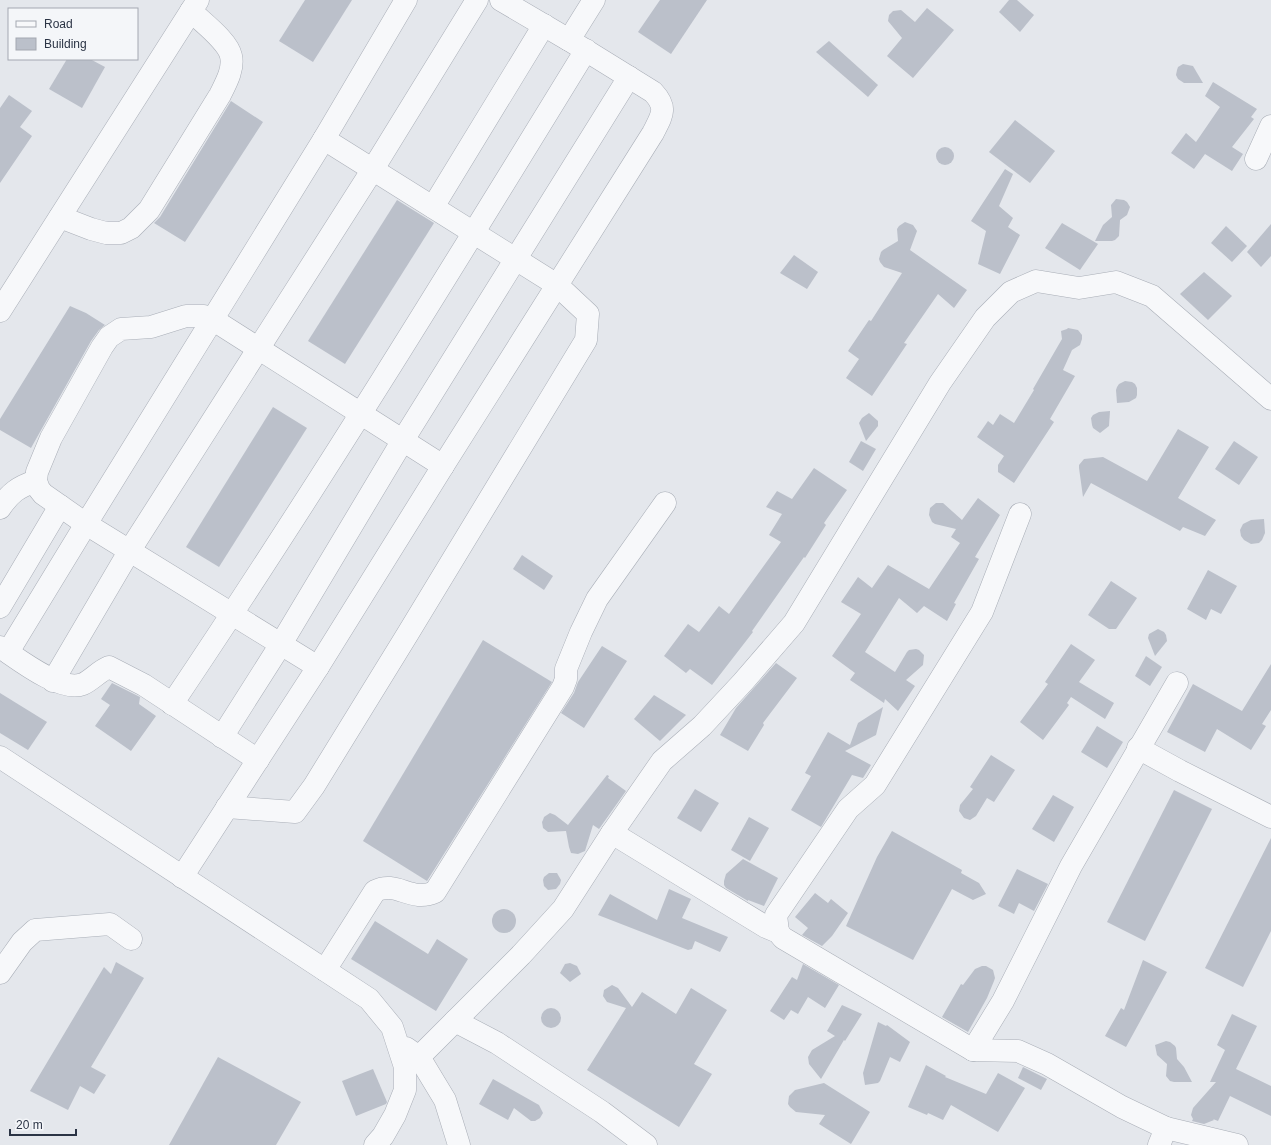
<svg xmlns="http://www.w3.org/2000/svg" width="1271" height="1145" viewBox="0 0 1271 1145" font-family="Helvetica,sans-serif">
	<rect width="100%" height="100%" fill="#e4e7ec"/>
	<!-- building -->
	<g fill="#bbc0ca">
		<path d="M305 0H352L313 62 279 41Z"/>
		<path d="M660 0H707L671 54 638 32Z"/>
		<path d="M1009 0H1017L1034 15 1020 32 999 12Z"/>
		<path d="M927 8 954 30 913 78 887 56 902 38 888 21 889 15 893 11 901 10 915 22Z"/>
		<path d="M829 41 878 85 868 97 816 52Z"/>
		<path d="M67 59H90L105 67 82 108 49 89Z"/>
		<path d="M1183 64 1193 66 1203 83H1184L1178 79 1176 75 1177 70 1178 67Z"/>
		<path d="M1213 82 1257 109 1251 117 1254 119 1232 147 1243 154 1232 171 1205 154 1194 169 1171 153 1186 133 1196 142 1220 107 1205 96Z"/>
		<path d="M9 95 32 111 20 127 32 136 0 183V108Z"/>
		<path d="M231 101 263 122 185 242 154 223 160 217Z"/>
		<path d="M1015 120 1055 151 1030 183 989 152Z"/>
		<circle cx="945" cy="156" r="9"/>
		<path d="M1005 169 1013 174 999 206 1013 218 1008 227 1020 235 1000 274 978 264 986 231 971 221Z"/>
		<path d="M1116 199 1124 200 1127 202 1130 207 1127 215 1120 220 1119 236 1115 240 1112 241H1095L1103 225 1112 217 1111 205Z"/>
		<path d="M397 200 434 223 345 364 308 341Z"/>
		<path d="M905 222 913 225 917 231 910 250 967 290 954 308 938 294 904 343 907 344 872 396 846 378 859 359 848 351 869 320 871 321 902 273 884 267 880 262 879 259 881 252 883 250 898 241 897 229 899 226Z"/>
		<path d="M1062 223 1098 244 1080 270 1045 248Z"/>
		<path d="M1271 224V256L1261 267 1247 252Z"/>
		<path d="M1226 226 1247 246 1232 262 1211 243Z"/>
		<path d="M794 255 818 272 807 289 780 273Z"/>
		<path d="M1204 272 1232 296 1208 320 1180 294Z"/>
		<path d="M70 306 86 313 105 325 99 330 91 341 31 448 0 430V419Z"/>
		<path d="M1068 328 1078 330 1082 335V339L1080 345 1072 350 1063 370 1075 376 1050 419 1054 422 1014 483 998 472V465L1004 456 977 437 988 421 993 425 1000 414 1014 423 1034 390 1033 389 1062 339 1061 331 1067 329Z"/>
		<path d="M1125 381 1132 382 1135 384 1137 388V395L1136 398 1129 402 1117 403 1116 390 1117 387 1119 384Z"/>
		<path d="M273 407 307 428 219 567 186 547Z"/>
		<path d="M1110 411 1109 426 1100 433 1093 428 1092 425 1091 418 1093 415 1099 412Z"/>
		<path d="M869 413 878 421V426L866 441 859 423 862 418Z"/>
		<path d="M1178 429 1209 447 1178 498 1216 520 1205 536 1183 527 1180 531 1091 483 1083 497 1079 468V465L1084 459 1103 457 1147 481Z"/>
		<path d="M861 441 876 449 863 471 849 462Z"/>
		<path d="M1234 441 1258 457 1239 485 1215 469Z"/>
		<path d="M814 468 847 490 824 523 826 525 805 558 804 557 752 631 753 632 712 685 690 669 686 673 664 656 688 624 699 632 719 606 729 614 781 542 769 535 782 514 766 507 777 491 792 499Z"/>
		<path d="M978 498 1000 515 975 557 979 559 954 603 956 604 947 621 924 606 917 613 899 598 865 652 895 672 907 652 909 650 916 649 919 650 924 655 923 665 906 680 915 686 898 711 885 699 884 703 850 680 855 673 832 656 861 614 841 602 858 577 872 588 888 565 929 589 960 543 951 537 956 529 935 524 932 522 929 515 930 508 936 503H943L962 520Z"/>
		<path d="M1264 519 1265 533 1262 540 1259 543 1251 544 1244 540 1241 536 1240 530 1243 524 1251 520Z"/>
		<path d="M522 555 553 576 544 590 513 569Z"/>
		<path d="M1208 570 1237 586 1221 614 1211 609 1206 620 1187 609Z"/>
		<path d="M1111 581 1137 598 1116 629H1109L1088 615Z"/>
		<path d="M1158 629 1164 632 1166 635 1167 641 1155 656 1148 638 1149 634Z"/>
		<path d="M483 640 552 682 427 881 363 841Z"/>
		<path d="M1071 644 1095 660 1079 682 1114 703 1105 719 1071 697 1067 703 1069 705 1043 740 1020 722 1048 684 1045 682Z"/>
		<path d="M602 646 627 661 584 728 561 713 574 693 578 682Z"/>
		<path d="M1146 656 1162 667 1150 686 1135 676Z"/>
		<path d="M776 663 797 678 763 723 764 725 748 751 720 735 736 708Z"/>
		<path d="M1271 664V710L1262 724 1266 726 1251 750 1217 729 1205 752 1167 732 1193 684 1242 711Z"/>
		<path d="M112 683 140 697 139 704 156 716 131 751 95 726 110 705 101 699Z"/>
		<path d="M0 693 47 722 28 750 0 733Z"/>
		<path d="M654 695 686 715 660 741 634 719Z"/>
		<path d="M883 707 876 735 845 751 871 765 863 778 852 775 821 827 791 810 811 776 805 773 828 732 850 745 858 723Z"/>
		<path d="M1097 726 1123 742 1107 768 1081 752Z"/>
		<path d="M991 755 1015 770 994 802 987 798 976 816 970 820 964 818 959 811 960 805 973 789 970 787Z"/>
		<path d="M607 775 609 776 608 778 626 791 599 829 593 825 585 851 578 854 571 853 569 847 566 831 548 832 543 828 542 822 543 820 544 817 550 813 555 815 568 825Z"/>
		<path d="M695 789 719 803 701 832 677 818Z"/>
		<path d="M1174 790 1212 809 1145 941 1107 922Z"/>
		<path d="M1053 795 1074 807 1054 842 1032 829Z"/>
		<path d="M749 817 769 828 750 861 731 850Z"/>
		<path d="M892 831 962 870 961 873 979 883 986 894 973 900 952 889 913 960 846 926 877 857Z"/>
		<path d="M1271 838V931L1243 987 1205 968Z"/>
		<path d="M743 859 778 878 764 906 748 900V901L726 888 724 885V881L726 874Z"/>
		<path d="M1017 869 1048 884 1034 911 1019 903 1014 914 998 906Z"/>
		<path d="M549 873H557L561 880 560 884 556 889 548 890 544 886 543 880 544 877Z"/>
		<path d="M669 889 691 899 682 918 728 937 720 952 695 941 692 949 688 950 598 915 610 894 657 920Z"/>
		<path d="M815 893 828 903 831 899 848 913 832 936 822 946 802 935 808 928 795 917Z"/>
		<circle cx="504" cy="921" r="12"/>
		<path d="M375 921 428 954 437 939 468 959 436 1011 351 959Z"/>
		<path d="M1143 960 1167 972 1126 1047 1105 1036 1121 1008 1124 1010Z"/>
		<path d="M116 962 144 978 91 1067 106 1075 94 1094 80 1086 68 1110 30 1091 104 967 111 974Z"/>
		<path d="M570 963 577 966 581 974 570 982 560 973 565 964Z"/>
		<path d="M803 964 839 985 825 1008 808 997 798 1014 791 1010 784 1020 770 1011 792 977 797 980Z"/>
		<path d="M982 966H986L993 970 995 978 994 981 987 998 968 1032 942 1017 961 984 963 985 975 969Z"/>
		<path d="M612 985 618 988 632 1007 642 992 676 1014 691 988 727 1010 694 1064 712 1074 679 1127 587 1070 626 1008 607 1002 603 996 604 990Z"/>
		<path d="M842 1005 862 1014 845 1041 844 1040 821 1079 809 1064 808 1057 812 1050 835 1036 827 1031Z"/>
		<circle cx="551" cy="1018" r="10"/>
		<path d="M1232 1014 1257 1026 1236 1069 1271 1086V1116L1230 1096 1218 1121 1213 1119 1214 1120 1204 1124 1192 1121 1193 1119 1191 1115 1193 1108 1216 1082H1210L1225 1050 1217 1045Z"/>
		<path d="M878 1022 886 1026 887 1025 910 1042 900 1062 890 1057 880 1081 878 1083 865 1085 863 1073Z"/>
		<path d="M1166 1041 1170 1042 1175 1046 1176 1048 1177 1059 1184 1067 1192 1082H1174L1170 1081 1166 1076 1167 1064 1157 1055 1155 1045Z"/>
		<path d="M218 1057 301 1102 276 1145H169Z"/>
		<path d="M926 1065 946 1076 945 1077 986 1094 998 1073 1025 1088 998 1132 951 1105 943 1120 928 1113 927 1115 908 1107Z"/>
		<path d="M1023 1067 1047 1079 1041 1090 1018 1078Z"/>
		<path d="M373 1069 387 1102 386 1104 356 1116 342 1081Z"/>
		<path d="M493 1079 539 1105 543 1113 540 1118 535 1121H531L514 1108 508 1120 479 1104Z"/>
		<path d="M824 1083 870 1112 851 1144 819 1124 825 1115 796 1112 790 1107 788 1104 789 1096 795 1090Z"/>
	</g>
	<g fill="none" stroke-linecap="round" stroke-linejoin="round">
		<!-- minor casing -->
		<g stroke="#a9aeb7" stroke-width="23">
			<g id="minor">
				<path d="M569 40 594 0"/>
				<path d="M1256 159 1271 126"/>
				<path d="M433 207 544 25"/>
				<path d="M60 217 91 229 106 233H121L131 228 149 210 220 95C226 83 234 69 231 56 228 41 202 22 191 11"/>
				<path d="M0 311 198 0"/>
				<path d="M0 508C10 493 18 487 36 481"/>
				<path d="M0 607 60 506"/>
				<path d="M0 647C18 659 61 693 83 684 92 680 99 671 109 667L144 685 258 760"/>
				<path d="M8 652 86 524 324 139 406 0"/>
				<path d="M318 667 86 524 43 494 39 489 36 481 37 472 51 438 102 347 109 337 121 329 151 327 186 316H204L212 319 443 466"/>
				<path d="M53 681 130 550 373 169 477 0"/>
				<path d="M172 704C316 490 451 270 586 50"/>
				<path d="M222 737 281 644 403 440 629 77"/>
				<path d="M1138 748 1180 771 1271 817"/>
				<path d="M0 757 369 999 392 1027 405 1067V1090L395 1115 383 1136 375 1145"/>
				<path d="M227 807 295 812 314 786 407 635 586 340 588 314 557 285 324 139"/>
				<path d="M612 833 662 761 702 726 743 682 794 623 940 383 985 318 1011 292 1036 281 1079 288 1116 282 1152 296 1271 399"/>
				<path d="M182 877 318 667 443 466 653 133C662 115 668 108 653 92L569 40 501 0"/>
				<path d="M778 932 776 915 848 809 875 785 982 612 1020 514"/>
				<path d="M325 970 375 891C397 880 411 903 435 892L563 687 566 679V669L581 632 597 599 665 503"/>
				<path d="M0 973 22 942 35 930 110 924 131 939"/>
				<path d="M455 1021 497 1043 602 1112 646 1145"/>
				<path d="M406 1048 419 1057 445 1100 459 1145"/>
				<path d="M973 1050 1003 1001 1071 866 1177 683"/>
				<path d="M419 1057 521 955 563 909 612 833 766 927 778 932 783 938 973 1050 1018 1051 1047 1064 1122 1107 1166 1128 1159 1145"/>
				<path d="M1166 1128 1237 1145"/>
			</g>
		</g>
		<!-- minor -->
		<use href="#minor" stroke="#f7f8fa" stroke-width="22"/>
	</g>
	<!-- legend -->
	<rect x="8" y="8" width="130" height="52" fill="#f4f6f9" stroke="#a4a8b1"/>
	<rect x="16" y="21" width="20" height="6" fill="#f7f8fa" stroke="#a4a8b1"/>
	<text x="44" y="28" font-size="12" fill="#2b3445">Road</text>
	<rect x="16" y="38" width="20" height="12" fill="#bbc0ca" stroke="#a4a8b1"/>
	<text x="44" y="48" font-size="12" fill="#2b3445">Building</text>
	<!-- scale -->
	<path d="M10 1129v6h66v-6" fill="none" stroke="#2b3445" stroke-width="2"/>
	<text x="16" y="1129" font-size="12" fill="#2b3445" stroke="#f4f6f9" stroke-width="3" paint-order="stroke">20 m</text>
</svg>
